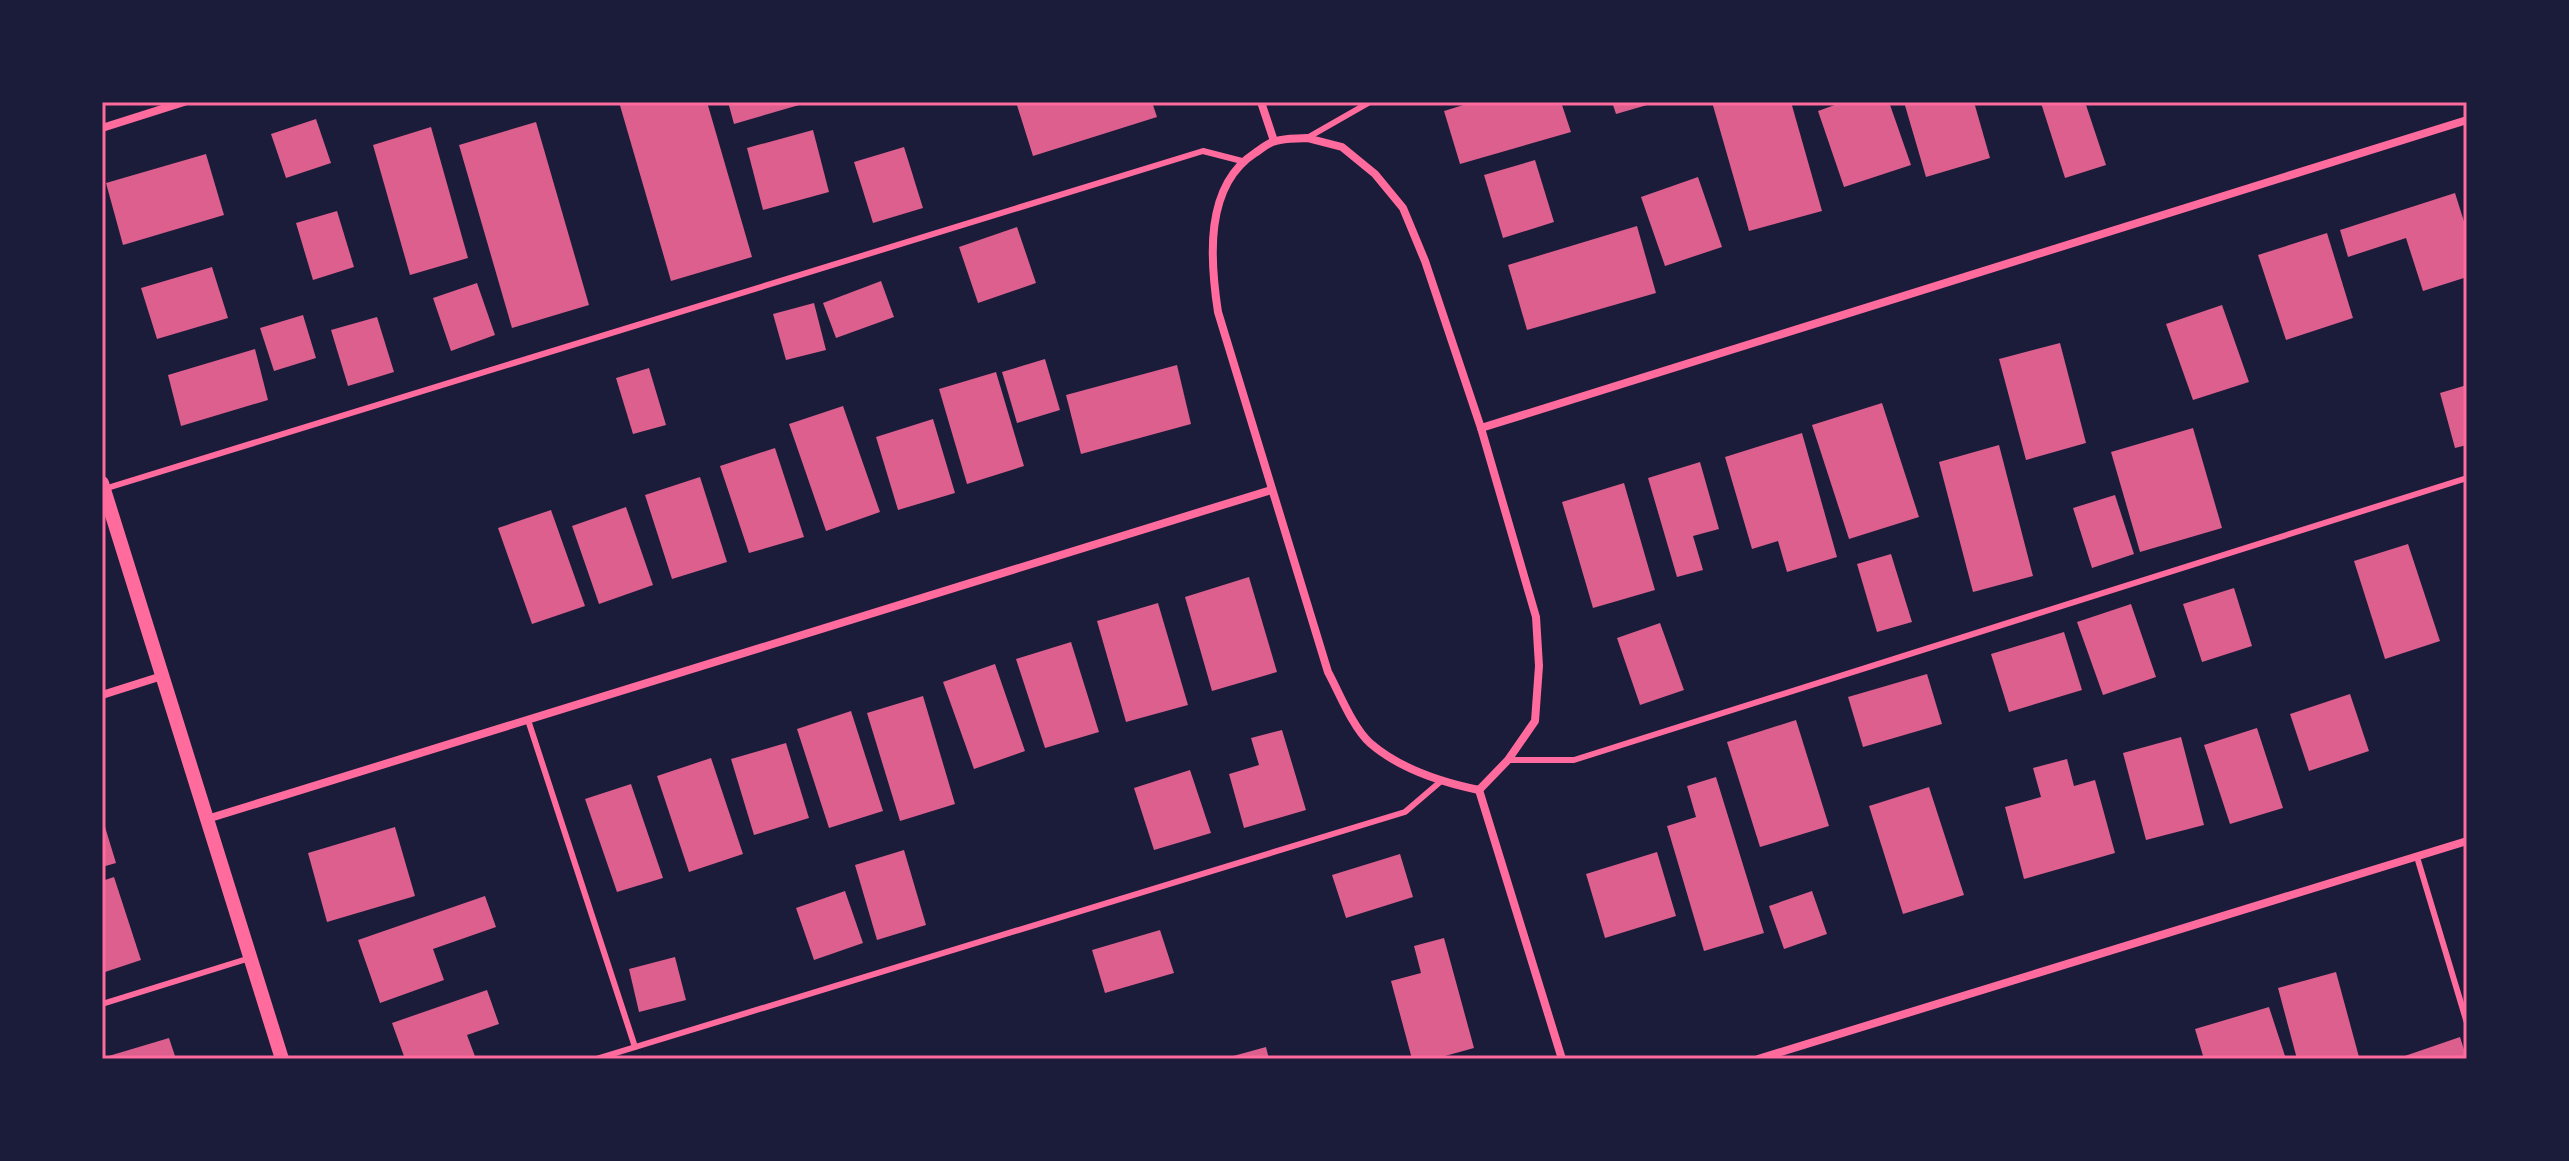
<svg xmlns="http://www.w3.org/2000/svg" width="2569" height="1161" viewBox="0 0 2569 1161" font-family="'Libre Baskerville',serif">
	<rect width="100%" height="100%" fill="#1b1b3a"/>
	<!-- building -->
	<g fill="#dd5f8e">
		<path d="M619 102H707L752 257 671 281Z"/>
		<path d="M728 102H806V103L734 124Z"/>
		<path d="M1016 102H1152L1157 117 1033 156Z"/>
		<path d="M1473 102H1561L1571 132 1460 164 1444 111Z"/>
		<path d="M1612 102H1653L1654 103 1616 114Z"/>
		<path d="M1712 102H1791L1822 211 1749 231Z"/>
		<path d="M1843 102H1889L1911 165 1844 187 1818 111Z"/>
		<path d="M1904 102H1974L1990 158 1926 177Z"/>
		<path d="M2085 102 2106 165 2065 178 2041 103Z"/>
		<path d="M316 119 331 163 286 178 271 134Z"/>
		<path d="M536 122 589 305 512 328 459 145Z"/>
		<path d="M431 127 468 258 410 275 373 145Z"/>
		<path d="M813 130 829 192 763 210 747 148Z"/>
		<path d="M904 147 923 208 873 223 854 162Z"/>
		<path d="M206 154 224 215 123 245 106 183Z"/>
		<path d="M1535 160 1554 222 1503 238 1484 175Z"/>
		<path d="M1698 177 1722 247 1665 266 1641 197Z"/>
		<path d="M2455 193 2467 231V277L2423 291 2406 238 2348 257 2340 230Z"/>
		<path d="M337 211 354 267 313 280 296 223Z"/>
		<path d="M1637 226 1656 293 1527 330 1508 265Z"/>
		<path d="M1017 227 1036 283 978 303 959 247Z"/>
		<path d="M2327 233 2353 318 2286 340 2258 255Z"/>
		<path d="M212 267 228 318 157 339 141 288Z"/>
		<path d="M881 281 894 317 836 338 823 303Z"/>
		<path d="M477 283 495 335 451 351 433 298Z"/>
		<path d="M814 303 826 350 786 360 773 314Z"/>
		<path d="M2222 305 2249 382 2193 400 2166 324Z"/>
		<path d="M303 315 316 358 274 371 260 328Z"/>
		<path d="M377 317 394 372 348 386 331 330Z"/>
		<path d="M2060 343 2086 443 2026 460 1999 359Z"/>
		<path d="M255 349 268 400 181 426 168 375Z"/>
		<path d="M1045 359 1060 410 1017 423 1002 372Z"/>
		<path d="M1177 365 1191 424 1081 454 1066 395Z"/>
		<path d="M649 368 666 425 633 434 616 378Z"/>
		<path d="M996 372 1024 466 967 484 939 389Z"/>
		<path d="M2467 385V445L2455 448 2440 393Z"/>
		<path d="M1882 403 1919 517 1849 539 1812 425Z"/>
		<path d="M843 406 880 512 826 531 789 424Z"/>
		<path d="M933 419 955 493 898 510 876 437Z"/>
		<path d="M2193 428 2222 528 2140 552 2111 452Z"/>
		<path d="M1802 433 1837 557 1787 572 1778 541 1752 549 1725 457Z"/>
		<path d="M1999 445 2033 576 1973 592 1939 462Z"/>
		<path d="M775 448 804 537 749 553 720 466Z"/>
		<path d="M1700 462 1719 529 1693 536 1703 570 1677 577 1648 478Z"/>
		<path d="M700 477 727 562 672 579 645 495Z"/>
		<path d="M1624 483 1655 590 1593 608 1562 502Z"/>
		<path d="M2115 495 2134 554 2092 568 2073 508Z"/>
		<path d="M626 507 653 585 599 604 572 526Z"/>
		<path d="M551 510 585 606 532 624 498 528Z"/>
		<path d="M2408 544 2440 641 2385 659 2354 561Z"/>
		<path d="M1891 554 1912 622 1877 632 1857 564Z"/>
		<path d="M1249 577 1277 672 1212 691 1185 597Z"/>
		<path d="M2234 588 2252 646 2202 662 2183 604Z"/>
		<path d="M1158 603 1188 705 1126 722 1097 621Z"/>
		<path d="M2131 604 2156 677 2103 695 2077 622Z"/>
		<path d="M1660 623 1684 690 1640 705 1617 638Z"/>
		<path d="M2064 632 2082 690 2009 712 1991 654Z"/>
		<path d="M1071 642 1099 732 1045 748 1016 659Z"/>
		<path d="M995 664 1025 751 974 769 943 682Z"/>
		<path d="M1927 674 1942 724 1863 747 1848 697Z"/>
		<path d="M2350 694 2369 751 2309 771 2290 714Z"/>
		<path d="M923 696 955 804 900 821 867 713Z"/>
		<path d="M851 711 883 811 829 828 797 729Z"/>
		<path d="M1796 720 1829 826 1760 847 1727 742Z"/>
		<path d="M2257 728 2283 808 2230 824 2204 745Z"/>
		<path d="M1282 730 1306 810 1244 828 1229 774 1259 765 1251 738Z"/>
		<path d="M2181 737 2204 825 2146 840 2123 753Z"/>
		<path d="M786 743 809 818 754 835 731 759Z"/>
		<path d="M711 758 743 854 689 872 657 776Z"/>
		<path d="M2067 759 2074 786 2095 780 2115 853 2024 879 2005 807 2041 797 2033 768Z"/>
		<path d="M1190 770 1211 833 1154 850 1134 788Z"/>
		<path d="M1716 777 1764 933 1704 951 1667 826 1696 817 1687 786Z"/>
		<path d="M631 784 663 878 617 892 585 799Z"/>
		<path d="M1929 787 1964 895 1903 914 1869 806Z"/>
		<path d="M102 817 116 863 102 867Z"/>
		<path d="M395 827 415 896 327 922 308 853Z"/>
		<path d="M904 850 926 925 877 940 855 865Z"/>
		<path d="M1657 852 1676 916 1605 938 1586 874Z"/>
		<path d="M1400 854 1413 897 1346 918 1332 875Z"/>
		<path d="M114 877 141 960 102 973V881Z"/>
		<path d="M845 891 863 943 814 960 796 908Z"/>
		<path d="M1812 891 1827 934 1784 949 1769 906Z"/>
		<path d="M485 896 496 927 433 949 444 980 380 1003 358 940Z"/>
		<path d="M1160 930 1174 973 1105 993 1092 950Z"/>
		<path d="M1444 938 1474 1048 1434 1059H1412L1391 981 1421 973 1414 946Z"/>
		<path d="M675 957 686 1000 639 1012 629 969Z"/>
		<path d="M2336 972 2359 1057 2297 1059 2278 988Z"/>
		<path d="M487 990 499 1024 467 1035 476 1059H405L392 1023Z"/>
		<path d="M2269 1007 2286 1059H2204L2195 1029Z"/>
		<path d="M2460 1037 2467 1059H2396Z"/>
		<path d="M169 1038 176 1059H102V1058Z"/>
		<path d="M1266 1047 1269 1059H1226V1058Z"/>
	</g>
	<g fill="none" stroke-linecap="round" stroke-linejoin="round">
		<!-- service -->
		<g stroke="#ff6b9d" stroke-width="6">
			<path d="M1307 138 1370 102"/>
			<path d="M104 489 1203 151 1242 161"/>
			<path d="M528 720 635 1047"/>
			<path d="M1508 760H1574L2467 478"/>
			<path d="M2417 857 2467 1023"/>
			<path d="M102 1004 250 958"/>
			<path d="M596 1059 1405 812 1440 782"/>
		</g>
		<!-- minor -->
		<g stroke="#ff6b9d" stroke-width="8">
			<path d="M1261 102 1274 141"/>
			<path d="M102 128 184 102"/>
			<path d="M1307 138 1342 147 1375 174 1403 208 1425 261 1481 428 1536 617 1539 666 1535 721 1508 760 1479 790C1440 782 1400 769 1370 743 1353 728 1339 692 1328 672L1218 312C1210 260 1204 186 1255 153 1261 149 1269 142 1276 141 1286 138 1297 139 1307 138Z"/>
			<path d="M1481 428 2467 120"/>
			<path d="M102 695 162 676"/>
			<path d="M1479 790 1562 1059"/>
			<path d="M207 819 1271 490"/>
			<path d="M1758 1059 2467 841"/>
		</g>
		<!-- tertiary -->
		<path stroke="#ff6b9d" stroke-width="14" d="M102 483 282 1059"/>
	</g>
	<!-- border -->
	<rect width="2569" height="1161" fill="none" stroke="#1b1b3a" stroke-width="208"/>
	<rect x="104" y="104" width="2361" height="953" fill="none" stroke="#ff6b9d" stroke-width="3"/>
</svg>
